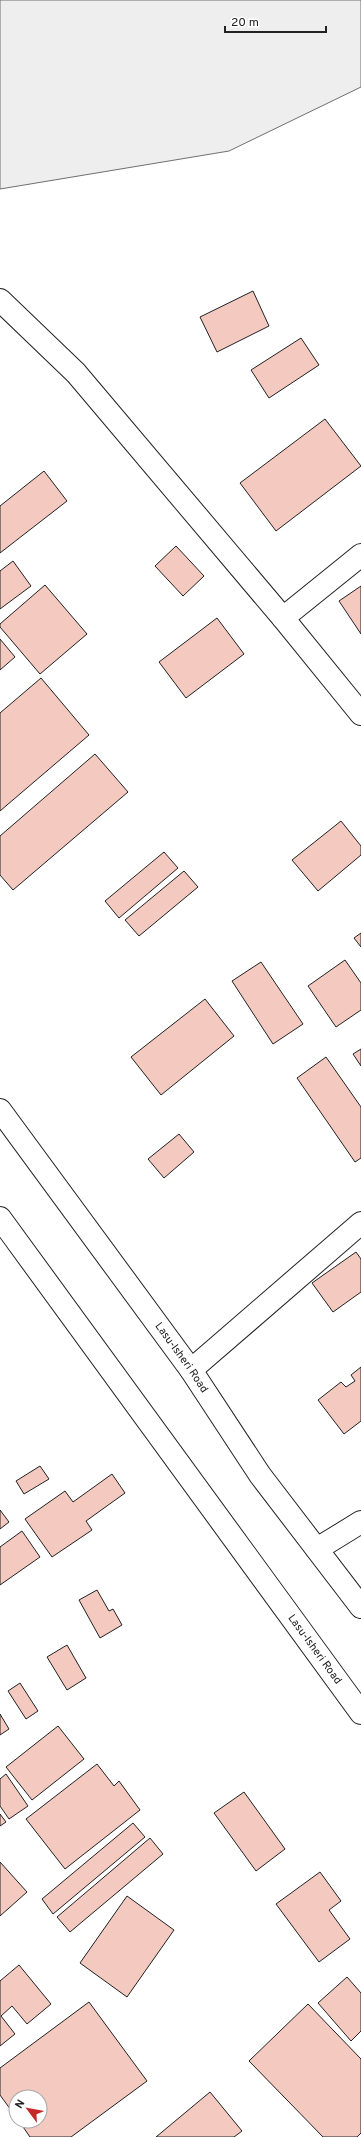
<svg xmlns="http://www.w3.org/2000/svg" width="361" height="2137" viewBox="0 0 361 2137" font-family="Overpass,sans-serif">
	<rect width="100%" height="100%" fill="#fff"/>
	<!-- green -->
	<path fill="#eee" stroke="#6f6f6f" d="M0 0H361V87L229 151 0 189Z"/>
	<!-- building -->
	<g fill="#f3c9c0" stroke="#222">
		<path d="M253 291 269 326 217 352 200 317Z"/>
		<path d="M301 338 319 365 269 398 251 370Z"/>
		<path d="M325 419 361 466 276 531 240 483Z"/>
		<path d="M44 471 67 501 0 553V506Z"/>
		<path d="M176 546 204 576 183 596 155 566Z"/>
		<path d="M13 561 31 586 0 609V571Z"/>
		<path d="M45 585 87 634 40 674 0 627V624Z"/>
		<path d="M361 586V634L339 601Z"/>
		<path d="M217 618 244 654 186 698 159 662Z"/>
		<path d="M0 639 15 657 0 670Z"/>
		<path d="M41 678 89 735 0 811V713Z"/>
		<path d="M95 754 128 792 13 890 0 875V836Z"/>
		<path d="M341 821 361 846V855L318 891 292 860Z"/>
		<path d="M164 852 178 868 119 918 105 901Z"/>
		<path d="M184 871 198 887 139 936 125 920Z"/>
		<path d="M361 933V947L354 938Z"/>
		<path d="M345 960 361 983V1010L336 1027 308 986Z"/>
		<path d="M261 962 303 1024 273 1044 232 981Z"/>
		<path d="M205 999 234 1036 161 1095 131 1057Z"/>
		<path d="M361 1049V1066L353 1054Z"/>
		<path d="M326 1057 361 1107V1158L355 1162 297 1078Z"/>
		<path d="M179 1134 194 1152 164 1178 148 1159Z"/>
		<path d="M356 1252 361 1259V1292L333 1312 312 1283Z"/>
		<path d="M361 1367V1421L344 1434 318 1400 341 1382 346 1387 355 1381 351 1375Z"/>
		<path d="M40 1466 49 1479 24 1494 16 1481Z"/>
		<path d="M112 1474 125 1493 86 1521 92 1530 52 1557 25 1519 65 1491 73 1502Z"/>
		<path d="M0 1510 9 1522 0 1529Z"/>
		<path d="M22 1531 40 1557 0 1585V1547Z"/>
		<path d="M97 1590 109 1611 113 1609 122 1625 100 1638 79 1600Z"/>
		<path d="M67 1645 86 1678 67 1690 47 1657Z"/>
		<path d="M20 1683 38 1711 26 1719 8 1691Z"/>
		<path d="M0 1714 9 1729 0 1735Z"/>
		<path d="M58 1726 84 1759 32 1800 6 1767Z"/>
		<path d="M97 1764 114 1786 119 1781 140 1810 65 1869 26 1819Z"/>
		<path d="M6 1774 28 1806 9 1819 0 1806V1779Z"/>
		<path d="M244 1792 285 1849 256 1871 214 1813Z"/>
		<path d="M0 1814 6 1822 0 1826Z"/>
		<path d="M133 1823 145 1837 53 1914 42 1899Z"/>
		<path d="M150 1838 163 1854 70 1932 57 1917Z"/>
		<path d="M0 1862 27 1892 0 1916Z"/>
		<path d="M320 1872 341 1901 329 1910 350 1939 319 1962 276 1904Z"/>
		<path d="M127 1896 174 1930 127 1997 80 1963Z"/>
		<path d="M19 1965 51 2004 27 2024 12 2006 1 2016 15 2034 0 2046V1981Z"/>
		<path d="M347 1977 361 1993V2031L351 2041 318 2003Z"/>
		<path d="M89 2002 147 2081 71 2137H30L19 2121H40V2097H16V2117L0 2095V2068Z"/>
		<path d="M308 2004 361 2059V2133L357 2137H323L249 2061Z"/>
		<path d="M210 2092 242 2131 234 2137H156Z"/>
	</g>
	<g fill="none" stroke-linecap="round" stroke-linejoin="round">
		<!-- minor casing -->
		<g stroke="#222" stroke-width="24">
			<g id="minor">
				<path d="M0 300 76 373 283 618 361 714"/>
				<path d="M283 618 361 555"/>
				<path d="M191 1370 361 1223"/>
				<path d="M317 1549 361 1522"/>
			</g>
		</g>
		<!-- major casing -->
		<g stroke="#222" stroke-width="24">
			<g id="major">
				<path id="s1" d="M0 1110 191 1370 260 1475 361 1607"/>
				<path id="s2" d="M0 1218 361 1713"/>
			</g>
		</g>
		<!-- minor -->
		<use href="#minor" stroke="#fff" stroke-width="22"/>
		<!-- major -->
		<use href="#major" stroke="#fff" stroke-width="22"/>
	</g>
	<g text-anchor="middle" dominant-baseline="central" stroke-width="3" stroke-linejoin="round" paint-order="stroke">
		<!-- street labels -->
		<g font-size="11" fill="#222" stroke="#fff">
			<text stroke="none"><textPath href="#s1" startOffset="307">Lasu-Isheri Road</textPath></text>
			<text stroke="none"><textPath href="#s2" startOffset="534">Lasu-Isheri Road</textPath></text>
		</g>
	</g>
	<!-- north arrow -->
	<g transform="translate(28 2109) rotate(302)"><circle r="19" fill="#ffffff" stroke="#a7a7a7"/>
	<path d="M0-3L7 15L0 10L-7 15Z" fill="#c62828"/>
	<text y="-6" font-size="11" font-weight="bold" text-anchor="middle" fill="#222222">N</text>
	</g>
	<!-- scale -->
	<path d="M225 26v6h101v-6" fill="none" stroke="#222222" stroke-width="2"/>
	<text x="231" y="26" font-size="12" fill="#222222" stroke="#ffffff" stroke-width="3" paint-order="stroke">20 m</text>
</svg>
